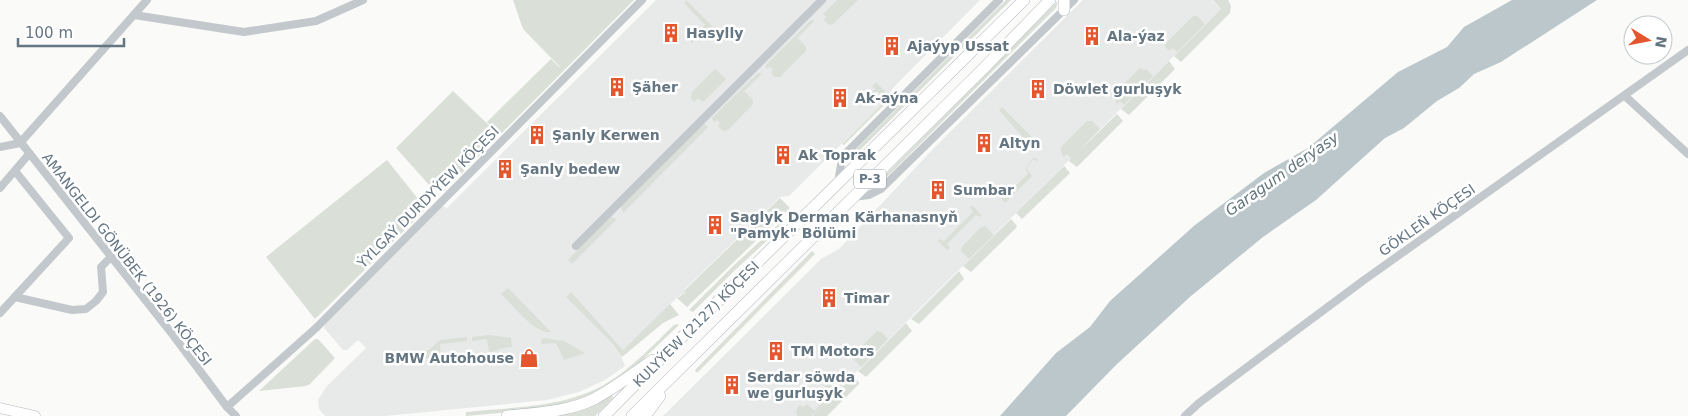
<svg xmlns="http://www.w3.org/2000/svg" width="1688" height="416" viewBox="0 0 1688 416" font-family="'DejaVu Sans',sans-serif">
	<rect width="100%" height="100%" fill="#fafaf8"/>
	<!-- built -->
	<g fill="#e8e9e9">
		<path d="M656 0H980L893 88 885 101 789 196 780 197 684 290 685 292 682 295 681 294 623 350 614 340 610 342 621 356 625 366 605 380 579 392 547 400 385 416H325L319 409 318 400 326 387 366 348 358 340 347 350H343L324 328 326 322 442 206 447 208Z"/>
		<path d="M1083 0H1212L1221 9 812 416H663L821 259 839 249 933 149Z"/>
	</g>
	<!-- green -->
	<g fill="#dadfd7">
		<path d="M513 0H634L444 191 442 189 431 187 396 148 453 91 495 131 487 122 551 59 559 67H560L523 29Z"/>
		<path d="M686 0 725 39 723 42 708 27 692 43 690 40 705 25 684 3Z"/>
		<path d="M837 0H858L833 24 830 25 823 20 826 17 823 14Z"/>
		<path d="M1006 0H1011L850 160 851 154Z"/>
		<path d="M1213 0H1228L1231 6 1230 13 1181 62 1174 56 1221 9Z"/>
		<path d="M1058 1 1056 8 888 176 879 181Z"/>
		<path d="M1193 16H1197L1205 24 1177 52 1173 48 1169 51 1165 46V44Z"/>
		<path d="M811 20 814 21 777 59 798 38 806 47V51L780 77H775L771 73 773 70 770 66 766 69V65Z"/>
		<path d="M1169 61 1175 69 1129 115 1121 109Z"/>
		<path d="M1140 68 1144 70 1146 69 1153 76 1124 105 1120 101 1117 104 1114 97 1115 93Z"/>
		<path d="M715 69 726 79 703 102 698 98 694 102 691 98 692 92Z"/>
		<path d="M758 73 762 74 744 91 753 100V104L728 130 723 131 718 126 720 123 717 120 714 122 712 118Z"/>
		<path d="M876 82 891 98 844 145 842 144 886 100 877 91 864 104 862 102 875 89 872 86Z"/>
		<path d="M1002 107 1041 146 1035 151 999 110Z"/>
		<path d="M1117 114 1123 121 1077 167 1069 161 1071 158 1067 154 1064 157C1061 154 1060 151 1062 146L1087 121H1092L1100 129 1079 151Z"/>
		<path d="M705 124 708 127 623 213 621 206 702 125Z"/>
		<path d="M1033 158H1036L1039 162 1033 159 1026 168 1032 176 1005 203 999 196 998 192 1007 185H1011L1014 187 1028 174 1025 168Z"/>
		<path d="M387 160 426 209 315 319 266 257Z"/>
		<path d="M1064 166 1070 173 1022 219 1016 213Z"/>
		<path d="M780 198 790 208 687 307 677 298 685 293 684 291Z"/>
		<path d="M970 206H973L981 215V217L976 215 947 244 950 248 947 250 938 241V239L944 241 973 212Z"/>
		<path d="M610 217 617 219 572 264 568 260Z"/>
		<path d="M1011 219 1017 226 1016 228 971 272 963 266Z"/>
		<path d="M782 221 785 224 734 271 693 312 689 310 731 268Z"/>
		<path d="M985 226 994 235 969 259 961 251V248L979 229Z"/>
		<path d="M812 251 815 254 697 373 695 370Z"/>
		<path d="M959 271 964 279 919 324 911 319Z"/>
		<path d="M508 288 551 332C535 335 513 305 501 294Z"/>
		<path d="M571 292 623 350 670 304 679 315 663 323 622 357 610 341 566 297Z"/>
		<path d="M906 323 912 331 866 377 858 371Z"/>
		<path d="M677 324 679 325 638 364 597 393 569 403 531 410 466 416V412C512 407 566 408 607 383 632 368 653 345 674 325Z"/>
		<path d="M877 331 881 332 888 339 861 367 851 357Z"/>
		<path d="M489 335 511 338 512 347 498 349V351L489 352 487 339 472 341V337Z"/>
		<path d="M467 337V341L440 344 441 358 416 359 417 352 429 350 440 340Z"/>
		<path d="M542 338 564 341 585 353 564 360 556 343 541 344Z"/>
		<path d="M315 339H318L335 358 310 384 306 386 259 391Z"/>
		<path d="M853 376 859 382V384L827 416H812L828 400 811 416H798L796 414 797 408 800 405 803 407 807 404 814 411 830 395 825 390 817 397 816 396 828 383 837 392Z"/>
		<path d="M612 395 613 396 612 399 595 416H544Z"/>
	</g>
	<!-- water -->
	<path fill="#bbc7cb" d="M1512 0H1597L1501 62 1474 74 1459 88 1437 101 1404 128 1385 138 1316 200 1263 237 1191 296 1116 365 1066 416H1000L1056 353 1090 327 1110 301 1195 225 1264 173 1308 148 1398 72 1447 47 1464 27Z"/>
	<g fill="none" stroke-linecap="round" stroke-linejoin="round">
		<!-- major casing -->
		<g stroke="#b5babe" stroke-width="11">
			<path id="major" d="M0 408 35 416"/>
		</g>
		<!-- highway casing -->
		<g stroke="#b4b9bd" stroke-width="12">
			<g id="highway">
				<path d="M1064 10V0"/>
				<path d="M507 416C536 413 568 412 594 399 615 388 634 373 653 360"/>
				<path d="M604 416 705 314 1024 0"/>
				<path d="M632 416 984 68 1050 0"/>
				<path d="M645 416 660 396"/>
			</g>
		</g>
		<!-- minor -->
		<g stroke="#c3c8cc" stroke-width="8">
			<path d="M134 15 244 32 316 21 363 0"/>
			<path d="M1625 96 1688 154"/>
			<path d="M0 116 173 335 227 407 236 416"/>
			<path d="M0 147 20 143 147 0"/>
			<path d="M838 183 841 165 846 153 999 0"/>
			<path d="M0 188 29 154"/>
			<path d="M853 197 869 195 881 189 1074 0"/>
			<path d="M576 246 822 0"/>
			<path d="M15 297 72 310 86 309 96 301 103 292 101 267 111 257"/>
			<path d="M0 313 69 238 15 171"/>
			<path d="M227 407 316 328 642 0"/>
			<path d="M1185 416 1199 403 1364 280 1688 50"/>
		</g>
		<!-- major -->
		<use href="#major" stroke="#fff" stroke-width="10"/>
		<!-- highway -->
		<use href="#highway" stroke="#fff" stroke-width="11"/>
	</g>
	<!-- icons -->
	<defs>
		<g id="building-bare" transform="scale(1.5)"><path d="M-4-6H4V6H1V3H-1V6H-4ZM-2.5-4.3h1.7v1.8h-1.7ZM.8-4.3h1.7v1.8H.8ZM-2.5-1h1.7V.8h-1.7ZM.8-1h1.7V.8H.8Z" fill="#e4572e" stroke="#fff" stroke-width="2.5" paint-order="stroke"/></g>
		<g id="shop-bare" transform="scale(1.5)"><path d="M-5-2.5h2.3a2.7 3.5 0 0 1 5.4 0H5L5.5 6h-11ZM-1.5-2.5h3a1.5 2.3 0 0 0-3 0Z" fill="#e4572e" stroke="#fff" stroke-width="2.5" paint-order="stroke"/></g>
	</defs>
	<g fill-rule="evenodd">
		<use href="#building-bare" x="671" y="33"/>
		<use href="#building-bare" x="1092" y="36"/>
		<use href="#building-bare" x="892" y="46"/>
		<use href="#building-bare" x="617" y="87"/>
		<use href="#building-bare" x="1038" y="89"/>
		<use href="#building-bare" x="840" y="98"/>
		<use href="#building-bare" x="537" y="135"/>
		<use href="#building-bare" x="984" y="143"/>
		<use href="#building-bare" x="783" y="155"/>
		<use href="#building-bare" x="505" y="169"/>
		<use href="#building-bare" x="938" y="190"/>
		<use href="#building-bare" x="715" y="225"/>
		<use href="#building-bare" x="829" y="298"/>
		<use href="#building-bare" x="776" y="351"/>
		<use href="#shop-bare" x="529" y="358"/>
		<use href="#building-bare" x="732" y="385"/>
	</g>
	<g text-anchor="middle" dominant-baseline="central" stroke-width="5" stroke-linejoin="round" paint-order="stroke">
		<!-- shield labels -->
		<rect fill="#fff" stroke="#939fa8" stroke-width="1" x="854" y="169.5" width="32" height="19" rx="4"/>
		<g font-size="12" font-weight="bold" fill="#657683">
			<text x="870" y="179">P-3</text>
		</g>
		<!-- poi labels -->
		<g font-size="14" font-weight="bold" fill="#657683" stroke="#fff" text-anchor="start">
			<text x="686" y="33">Hasylly</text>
			<text x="1107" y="36">Ala-ýaz</text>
			<text x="907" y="46">Ajaýyp Ussat</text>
			<text x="632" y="87">Şäher</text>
			<text x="1053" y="89">Döwlet gurluşyk</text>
			<text x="855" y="98">Ak-aýna</text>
			<text x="552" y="135">Şanly Kerwen</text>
			<text x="999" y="143">Altyn</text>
			<text x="798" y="155">Ak Toprak</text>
			<text x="520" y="169">Şanly bedew</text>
			<text x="953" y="190">Sumbar</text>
			<text x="730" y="217">Saglyk Derman Kärhanasnyň<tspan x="730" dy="16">"Pamyk" Bölümi</tspan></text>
			<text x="844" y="298">Timar</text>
			<text x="791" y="351">TM Motors</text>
			<text x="514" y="358" text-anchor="end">BMW Autohouse</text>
			<text x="747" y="377">Serdar söwda<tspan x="747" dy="16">we gurluşyk</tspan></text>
		</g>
		<!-- street labels -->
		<g font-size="14" fill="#657683" stroke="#fff">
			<text transform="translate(428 197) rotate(-45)">ÝYLGAÝ DURDYÝEW KÖÇESI</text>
			<text transform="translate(1427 220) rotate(-35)">GÖKLEŇ KÖÇESI</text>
			<text transform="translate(127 259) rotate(52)">AMANGELDI GÖNÜBEK (1926) KÖÇESI</text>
			<text transform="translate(696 324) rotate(-45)">KULYÝEW (2127) KÖÇESI</text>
		</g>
		<!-- water labels -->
		<g font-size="15" font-style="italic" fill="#60757c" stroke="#fff">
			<text transform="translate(1282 174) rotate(-35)">Garagum derýasy</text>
		</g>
	</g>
	<!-- north arrow -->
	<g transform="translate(1648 40) rotate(100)"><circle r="24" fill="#ffffff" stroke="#c1c8cd"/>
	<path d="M0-4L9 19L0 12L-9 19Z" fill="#e4572e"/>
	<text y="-8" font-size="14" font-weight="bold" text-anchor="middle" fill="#657683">N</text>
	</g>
	<!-- scale -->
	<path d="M18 38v8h106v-8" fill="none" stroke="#657683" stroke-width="2.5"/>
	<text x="25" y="38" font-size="15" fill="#657683" stroke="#ffffff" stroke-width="4" paint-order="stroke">100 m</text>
</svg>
